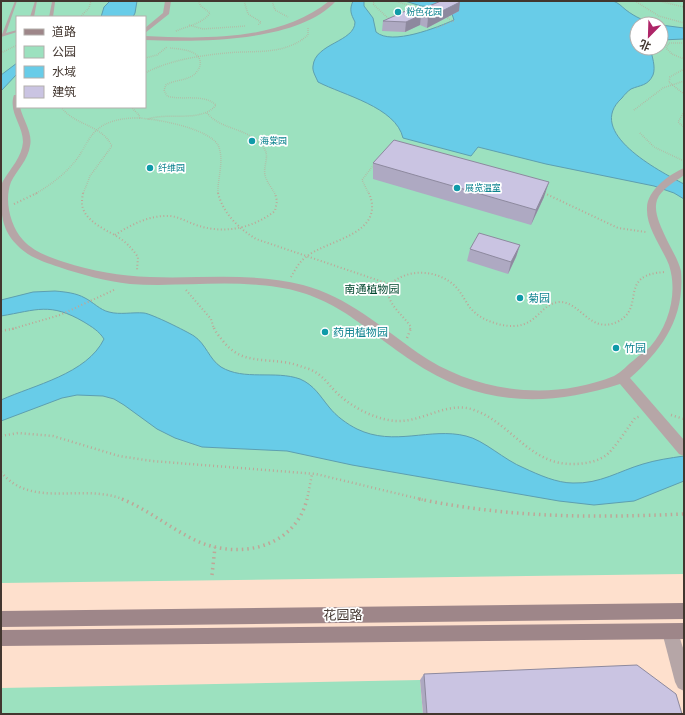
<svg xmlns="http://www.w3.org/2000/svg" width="685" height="715" viewBox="0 0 685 715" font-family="'Fira Sans','Noto Sans SC',sans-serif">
	<rect width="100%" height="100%" fill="#fee0cd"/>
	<!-- green -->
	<g fill="#9ce1bf" fill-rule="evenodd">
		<path d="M1 1H684V574L1 583ZM17 17H145V107H17ZM637 24H661V48H637Z"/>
		<path d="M420 680 423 714H1V688Z"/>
	</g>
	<!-- water -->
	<g fill="#68cce8" stroke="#5d9fb0">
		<path d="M110 1H137L135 13 133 17H101L104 7Z"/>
		<path d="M353 1H364V6L373 18 376 32C392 46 438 27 454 20L452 14 435 7 421 6 405 1H613C619 3 621 6 626 10 635 17 646 22 657 24H637V48H650C652 56 656 67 653 75 648 86 640 85 631 89 628 91 624 95 622 98 584 132 659 171 684 184V199L674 193 654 186 546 164 478 147 471 156 403 138C396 107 343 95 318 82 316 77 312 71 313 66 315 43 355 42 355 22 351 14 349 10 353 1Z"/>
		<path d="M661 25 684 28V39L661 40Z"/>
		<path d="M17 63V74L1 91V75Z"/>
		<path d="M55 291C66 292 76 293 85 298 93 302 100 310 109 312 120 315 132 312 144 313 152 314 186 331 194 336 206 344 209 359 221 367 244 381 275 370 300 379 314 385 320 396 329 407 336 416 347 424 357 429 394 447 430 427 466 436 484 440 504 460 524 468 539 475 557 483 573 483 600 484 619 471 643 464 656 460 670 458 684 456V481L634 501 594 505 559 501 352 465 287 451 202 447 175 438 157 429 124 405 114 399 103 396 77 395 62 398 1 421V400C34 385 87 374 104 339 99 331 92 327 84 322 50 302 37 310 1 316V300L33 292Z"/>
	</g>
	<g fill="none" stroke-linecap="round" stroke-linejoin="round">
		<!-- path-far3 -->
		<g stroke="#bea697" stroke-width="1.5" stroke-dasharray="0.5 1.5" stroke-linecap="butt">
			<path d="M244 1 248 14 261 22 258 25"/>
			<path d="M272 1 275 10 288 17"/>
			<path d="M375 1 373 4 390 20"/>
			<path d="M395 1 424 10"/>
			<path d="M635 1 659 16 684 23"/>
			<path d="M659 1 684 7"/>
			<path d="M80 17 89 8 91 1"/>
			<path d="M189 25 203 29 246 26"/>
			<path d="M436 28 453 21 447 18 449 17 447 16"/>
			<path d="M176 31C188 26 202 24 210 13L201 6 198 1"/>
			<path d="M684 43H669L666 48 672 54 684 59"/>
			<path d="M1 53 17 45"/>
			<path d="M145 58 157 55 167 47"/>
			<path d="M684 69 670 77 669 82 684 94"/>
			<path d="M145 73C170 60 198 56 226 53 255 50 284 56 308 35V27"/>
			<path d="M61 107C75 126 101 124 112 146L90 176 83 194"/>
			<path d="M131 107 139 115 140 119"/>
			<path d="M634 110 663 88 684 81"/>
			<path d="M684 112 678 122 684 127"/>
			<path d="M207 113C222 131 249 127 264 148 270 157 263 165 265 175 266 181 272 188 275 194"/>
			<path d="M148 119C168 112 202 123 216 105 203 93 182 101 167 96L164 90 166 85C174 80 182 81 190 77 195 75 199 70 200 65 203 50 179 49 170 48"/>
			<path d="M640 133 654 147 684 161"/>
			<path d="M543 192 546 194"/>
			<path d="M35 194C52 184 68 172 79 156 85 147 89 136 98 129 107 121 123 118 135 118 154 118 208 128 218 145 225 160 217 179 218 194"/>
			<path d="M369 194 362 180 375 163"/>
		</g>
		<!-- path-far2 -->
		<g stroke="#bea697" stroke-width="2" stroke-dasharray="1 2.5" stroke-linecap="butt">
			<path d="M83 193C82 199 81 205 84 211 90 224 109 231 121 239 128 244 133 250 138 257L137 270"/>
			<path d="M218 193C223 213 238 228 256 239L389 284"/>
			<path d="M544 193 618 228 646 232"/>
			<path d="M14 204 37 193"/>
			<path d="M115 235C132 224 150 215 170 216 180 217 189 223 199 226 226 234 253 228 275 211L277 201 275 193"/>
			<path d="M291 277C295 270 299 262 306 257 328 239 386 235 369 193"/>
			<path d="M186 290 211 319 214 329"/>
			<path d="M12 329 60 315 116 289"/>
			<path d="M410 329 411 327C402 314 388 305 387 288 403 268 436 268 455 286 460 291 463 297 467 303 474 316 489 322 502 325 537 332 538 304 559 302 581 301 590 336 619 321 646 306 617 274 666 272"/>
		</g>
		<!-- path-far1 -->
		<g stroke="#bea697" stroke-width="2.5" stroke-dasharray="1 3" stroke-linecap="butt">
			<path d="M214 328C216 333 220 337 223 341 241 364 262 358 289 363 295 364 302 367 309 369 324 375 328 385 338 394 353 408 375 419 395 421 422 423 448 400 474 410 511 423 530 465 573 464 584 464 596 462 605 456 613 451 629 426 635 418L641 416"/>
			<path d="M1 331 17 328"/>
			<path d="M407 338 411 328"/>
			<path d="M671 415 684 419"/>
			<path d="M1 436 18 433 53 436 119 456 152 461 316 474 424 500"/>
			<path d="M1 472C32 510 82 482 125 500"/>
			<path d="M307 500 312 474"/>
		</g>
		<!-- path -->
		<g stroke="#bea697" stroke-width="3.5" stroke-dasharray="1.5 4" stroke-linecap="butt">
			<path d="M122 499C149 510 171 529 197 541 239 560 295 548 307 499"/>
			<path d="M419 499C511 518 591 518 684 514"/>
			<path d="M212 575 215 547"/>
		</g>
		<!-- lane -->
		<g fill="#b6a6a7" fill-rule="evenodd">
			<path d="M15 1H17L6 33 17 30V32L1 37Z"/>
			<path d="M35 1H37L34 17H30Z"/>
			<path d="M51 1 55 2 53 17H49L52 2Z"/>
		</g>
		<!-- street -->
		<g fill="#b6a6a7" fill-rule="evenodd">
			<path d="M165 1H171L169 14 145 33V28L163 13Z"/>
			<path d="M329 1H336C297 43 198 42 145 40V36C205 39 280 41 329 1Z"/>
			<path d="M14 95H17V107H20C23 120 33 133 30 146 28 160 17 170 11 182 4 200 10 226 23 240 34 252 49 257 64 262 92 271 120 276 150 277 201 279 252 272 303 285 348 297 381 327 418 353 474 392 550 402 614 376 622 372 627 365 634 360 639 355 645 352 650 347 669 325 678 293 669 265 662 247 646 228 647 208 647 190 670 174 684 168V175C675 182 661 189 657 200 653 212 661 227 666 238 671 249 678 259 681 271 685 318 662 350 630 378L684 440V456L679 454 620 384C545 408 479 406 412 361 357 324 331 290 259 285 216 281 173 287 130 284 106 281 82 275 59 267 44 262 28 257 17 245 3 231 1 216 1 197 1 191 0 186 3 181 10 169 22 157 23 142 23 125 8 112 14 95Z"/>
			<path d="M670 624 676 626 684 651V691L678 688 675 682 662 632 664 626Z"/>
		</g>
		<!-- secondary -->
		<g fill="#9e8689" fill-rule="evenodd">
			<path d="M684 603V619L1 627V611Z"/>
			<path d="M684 623V639L1 646V630Z"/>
		</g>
	</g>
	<!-- wall -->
	<g fill="#aea9c2">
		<path d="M417 11H459L427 28 420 25 405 32 382 31 383 21Z"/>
		<path d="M373 163 544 197 531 225 373 179Z"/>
		<path d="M520 245 516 257 508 274 467 261 470 249Z"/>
		<path d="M424 674 682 714H423L420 680Z"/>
	</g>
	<!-- shaded-wall -->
	<g fill="#8d899e">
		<path d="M460 2 459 11 427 28 428 18Z"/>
		<path d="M421 15 420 25 405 32 406 22Z"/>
		<path d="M549 182 544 197 531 225 536 210Z"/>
		<path d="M520 245 516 257 508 274 511 262Z"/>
	</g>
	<!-- building -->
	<g fill="#cac4e2" stroke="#8d899e">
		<path d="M441 1H460V2L428 18 421 15 406 22 383 21 410 9 417 11Z"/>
		<path d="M394 140 549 182 536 210 373 163Z"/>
		<path d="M479 233 520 245 511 262 470 249Z"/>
		<path d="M637 665 676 694 682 714H427L424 674Z"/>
	</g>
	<!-- markers -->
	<g fill="#0f9aa8" stroke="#fff" stroke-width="1.5">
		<circle cx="398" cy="12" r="4"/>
		<circle cx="252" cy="141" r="4"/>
		<circle cx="150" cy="168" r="4"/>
		<circle cx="457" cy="188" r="4"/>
		<circle cx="520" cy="298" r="4"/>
		<circle cx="325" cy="332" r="4"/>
		<circle cx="616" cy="348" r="4"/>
	</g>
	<g text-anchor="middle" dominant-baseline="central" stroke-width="3.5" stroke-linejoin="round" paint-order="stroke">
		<!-- far-culture labels -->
		<g font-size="9" fill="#0d838f" stroke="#fff" text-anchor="start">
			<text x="406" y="12">粉色花园</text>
			<text x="260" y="141">海棠园</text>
			<text x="158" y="168">纤维园</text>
			<text x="465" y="188">展览温室</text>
		</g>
		<!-- park labels -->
		<g font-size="11" fill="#00482f" stroke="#fff">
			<text x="372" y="289">南通植物园</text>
		</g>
		<!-- culture labels -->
		<g font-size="11" fill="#0d838f" stroke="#fff" text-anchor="start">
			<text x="528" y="298">菊园</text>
			<text x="333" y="332">药用植物园</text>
			<text x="624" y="348">竹园</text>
		</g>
		<!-- near-street labels -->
		<g font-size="13" fill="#42362f" stroke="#fff">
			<text transform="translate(343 615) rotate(-1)">花园路</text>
		</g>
	</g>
	<!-- border -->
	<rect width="685" height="715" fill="none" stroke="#42362f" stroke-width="4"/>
	<!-- legend -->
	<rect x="16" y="16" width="130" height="92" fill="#ffffff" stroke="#b3afac"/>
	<rect x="24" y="29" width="20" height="6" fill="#9e8689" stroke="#b3afac"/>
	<text x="52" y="36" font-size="12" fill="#42362f">道路</text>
	<rect x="24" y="46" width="20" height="12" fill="#9ce1bf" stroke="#b3afac"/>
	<text x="52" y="56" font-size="12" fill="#42362f">公园</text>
	<rect x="24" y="66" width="20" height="12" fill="#68cce8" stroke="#b3afac"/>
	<text x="52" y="76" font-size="12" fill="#42362f">水域</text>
	<rect x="24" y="86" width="20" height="12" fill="#cac4e2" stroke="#b3afac"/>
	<text x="52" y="96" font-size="12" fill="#42362f">建筑</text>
	<!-- north arrow -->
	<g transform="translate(649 36) rotate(203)"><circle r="19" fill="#ffffff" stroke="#b3afac"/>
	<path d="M0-3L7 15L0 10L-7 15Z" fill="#ae2568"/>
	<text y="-6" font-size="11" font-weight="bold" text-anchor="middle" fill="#42362f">北</text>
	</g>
</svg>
